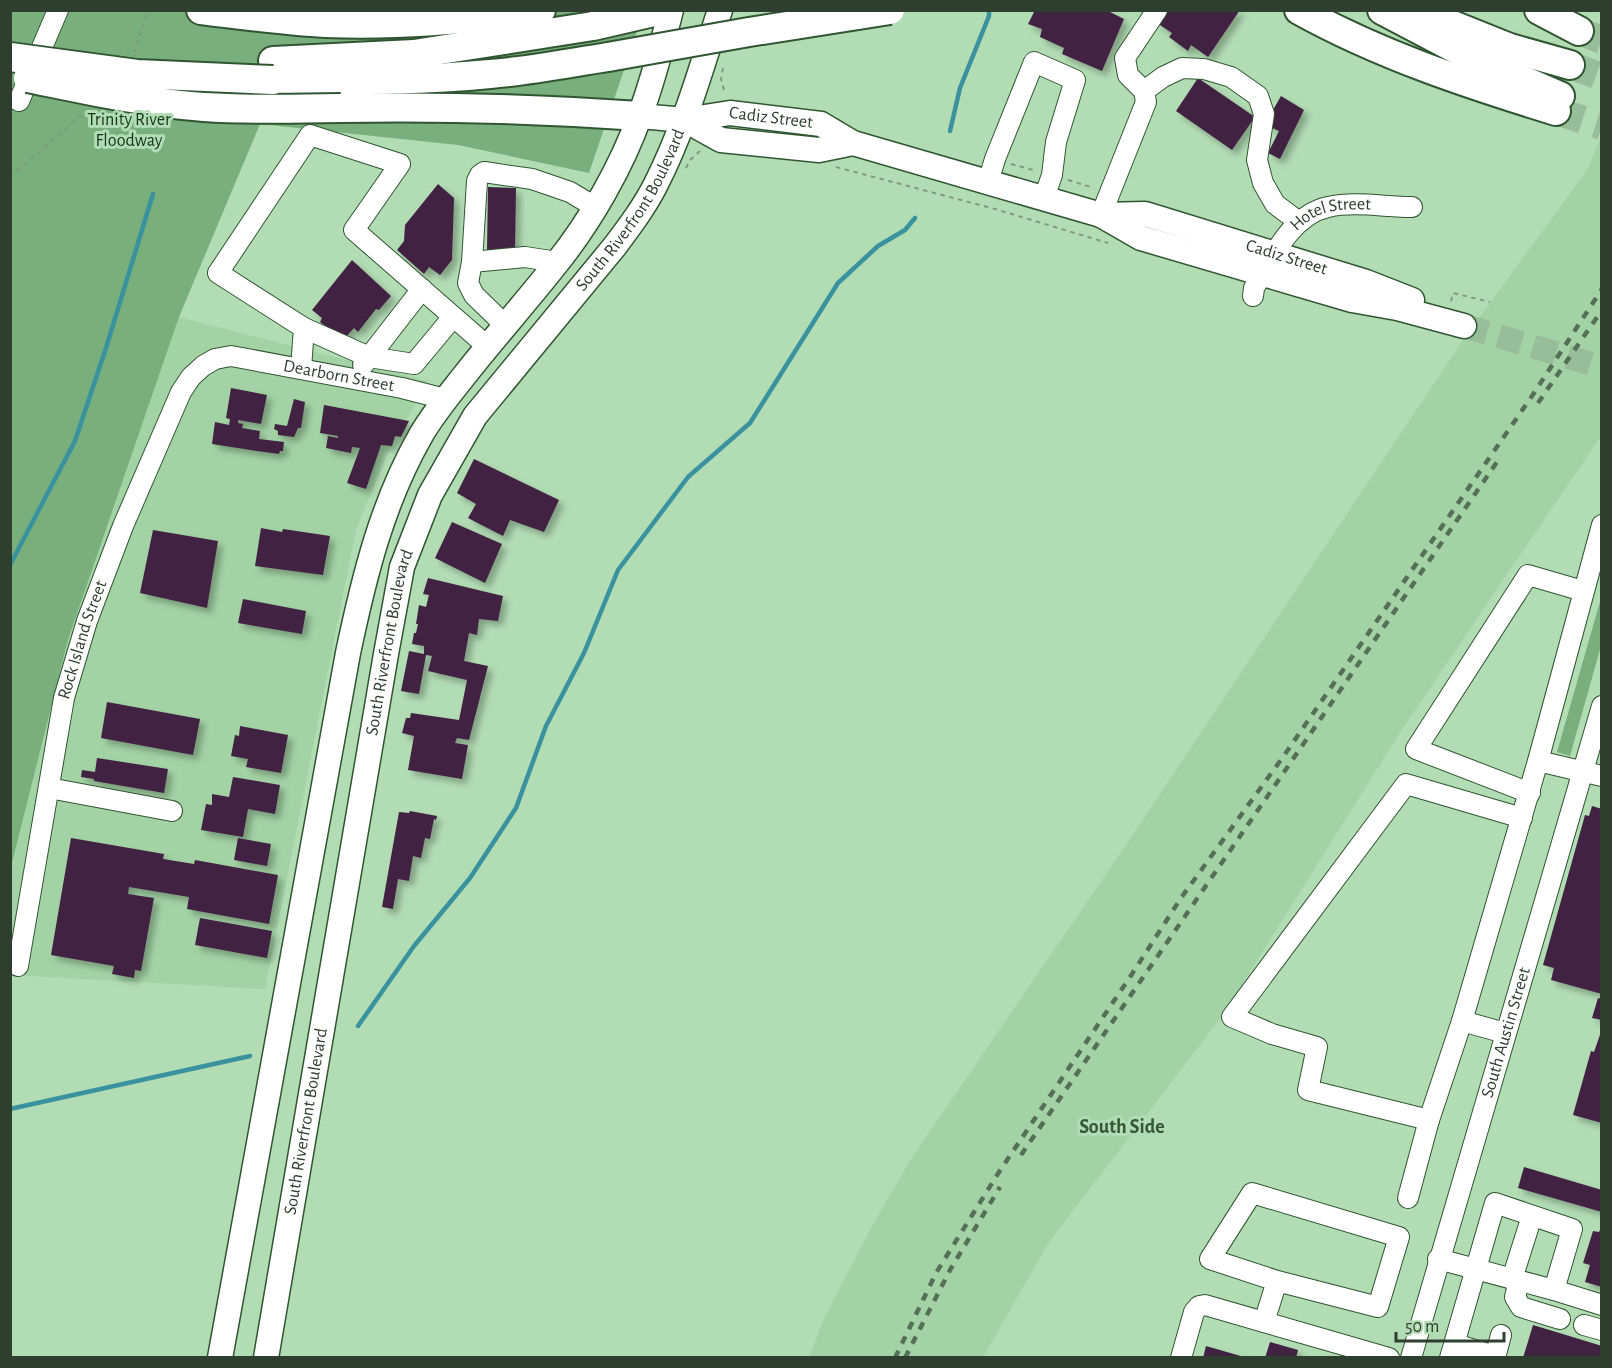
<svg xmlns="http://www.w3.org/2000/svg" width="1612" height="1368" viewBox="0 0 1612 1368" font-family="'Alegreya Sans',sans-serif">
	<defs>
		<filter id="shadow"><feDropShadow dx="5" dy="5" stdDeviation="3" flood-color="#0004"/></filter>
	</defs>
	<rect width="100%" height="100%" fill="#b2ddb4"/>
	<!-- built -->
	<g fill="#a3d3a5">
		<path d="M1601 137V436L1401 731 1223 1015 1049 1242 983 1357 809 1358 823 1320 872 1226 911 1159 1130 839 1463 340 1587 170Z"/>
		<path d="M179 317 428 381 387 455 356 530 265 989 11 975V867L68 640Z"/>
	</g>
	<!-- green -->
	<g fill="#79af7c">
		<path d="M11 11H644L589 173 458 145 260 124 179 317 68 640 11 867Z"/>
		<path d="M1601 598V646L1570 756 1557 752Z"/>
	</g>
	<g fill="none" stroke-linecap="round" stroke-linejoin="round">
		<!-- stream -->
		<g stroke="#39929d" stroke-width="4.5">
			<path d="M950 131 960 88 989 16V10"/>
			<path d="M10 565 75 441 106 348 153 194"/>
			<path d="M358 1026 414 946 470 878 516 808 546 726 584 653 618 570 688 477 750 423 838 283 878 246 905 230 915 218"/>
			<path d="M10 1109 250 1056"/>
		</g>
	</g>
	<!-- building -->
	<g fill="#422143" filter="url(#shadow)">
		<path d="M1035 10 1051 12 1052 10H1106L1124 19 1102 71 1062 54 1064 48 1040 37 1042 29 1028 24Z"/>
		<path d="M1165 10H1240L1208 57 1191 45 1188 51 1169 37 1172 33 1157 23Z"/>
		<path d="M1198 78 1255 117 1232 150 1176 111Z"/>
		<path d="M1281 96 1304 110 1280 159 1268 153 1279 131 1270 127 1269 117Z"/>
		<path d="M438 184 454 198 452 260 440 275 429 267 424 274 397 250 404 241 405 225Z"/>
		<path d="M488 187 516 188 515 251 487 250Z"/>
		<path d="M352 260 391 296 379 310 376 309 358 332 354 328 343 340 320 322 322 318 312 310Z"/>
		<path d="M231 388 267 395 261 424 238 420V423L243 424 242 428 260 431 259 439 284 442 283 451H280L279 454 257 451 212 444 215 422 229 425 230 419 226 418Z"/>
		<path d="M294 399 305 402 301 428H298L294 437 278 435V431L274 429 275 424 287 426Z"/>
		<path d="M324 405 409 421 401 437 395 436 392 446 381 445 366 489 347 483 360 448 352 447 351 453 326 448 328 436 338 438V436L320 433Z"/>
		<path d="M474 459 559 500 544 532 510 520 503 536 468 518 476 504 457 493Z"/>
		<path d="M452 522 502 544 485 583 435 558Z"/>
		<path d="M261 528 282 532 283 529 330 536 323 575 255 566Z"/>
		<path d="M153 530 218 541 207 608 140 593Z"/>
		<path d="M428 578 503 596 498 621 479 619 477 635 469 633 464 661 488 666 469 740 457 738 455 743 468 745 462 779 408 770 414 736 402 733 406 718H410L411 713 459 720 467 680 428 671 432 656 426 655 419 694 401 691 409 651 424 654V646L412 644 414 633H416L418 624H416L419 605 426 607 429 595 423 594Z"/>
		<path d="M243 599 306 611 302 634 238 623Z"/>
		<path d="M107 702 200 719 193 755 101 738Z"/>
		<path d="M240 726 288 735 281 773 246 767 248 759 231 756 235 735 239 736Z"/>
		<path d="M97 758 168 769 164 793 94 781V779L81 777 82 770 95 772Z"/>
		<path d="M233 777 280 785 275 814 248 809 243 837 201 830 206 804 212 805V794L229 797Z"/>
		<path d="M1592 806 1602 809V994L1551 980 1554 968 1543 965 1585 815 1589 816Z"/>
		<path d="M410 811 437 816 436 820 434 819 430 839 425 838 421 858 413 856 409 881 398 879 393 909 382 907 399 812 409 813Z"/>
		<path d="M71 838 164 854 163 859 194 864 195 860 278 875 269 924 187 909 189 897 129 887 128 894 154 898 141 971 135 970 134 978 112 974 114 966 51 955Z"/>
		<path d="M238 838 271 844 267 866 234 860Z"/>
		<path d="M200 918 272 931 267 958 195 945Z"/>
		<path d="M1598 998 1602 999V1020L1592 1018Z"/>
		<path d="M1602 1029V1123L1573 1115 1591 1051 1594 1052Z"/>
		<path d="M1524 1167 1602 1190V1212L1518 1188Z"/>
		<path d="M1602 1225V1287L1585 1282 1590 1265 1583 1263 1593 1231 1599 1232Z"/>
		<path d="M1533 1325 1602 1346V1358H1523Z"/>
		<path d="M1270 1342 1298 1350 1296 1358H1265Z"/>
		<path d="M1206 1346 1244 1357V1358H1203Z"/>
	</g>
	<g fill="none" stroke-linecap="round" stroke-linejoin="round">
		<!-- major-tunnel -->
		<path stroke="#98bd99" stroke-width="24" stroke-dasharray="24 12" stroke-linecap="butt" d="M1464 326 1602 367"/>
		<!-- highway-tunnel -->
		<g stroke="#98bd99" stroke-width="28" stroke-dasharray="28 14" stroke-linecap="butt">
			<path d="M1579 31 1602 40"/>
			<path d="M1570 65 1602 77"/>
			<path d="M1556 111 1602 126"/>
		</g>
		<!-- minor casing -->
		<g stroke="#305532" stroke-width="22">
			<g id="minor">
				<path d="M1144 91 1163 77 1182 68 1204 69 1231 77 1258 96 1264 114 1257 160 1263 183 1275 204 1299 222"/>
				<path d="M19 101 58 10"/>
				<path d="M988 182 995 159 1034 62 1075 80 1056 142 1052 175 1044 198"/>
				<path d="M1101 215 1146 102 1144 91 1128 75 1125 58 1157 10"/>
				<path d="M472 262 525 257 557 262"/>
				<path id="s1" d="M1253 296 1254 288C1272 258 1291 215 1328 207 1354 201 1385 207 1412 207"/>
				<path d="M505 325 474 295 468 283 472 262 477 181 480 175 484 172 532 179 570 192 595 207"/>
				<path d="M304 328 369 357 414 364 453 317"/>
				<path d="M363 365 422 289"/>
				<path d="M301 368 304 328 218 273 310 135 400 164 354 230 487 346"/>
				<path d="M1538 761 1602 525"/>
				<path d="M49 788 172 811"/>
				<path d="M1530 793 1416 749 1528 575 1583 591"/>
				<path id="s2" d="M18 966 64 698 87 621 123 526 181 392 191 377 203 366 215 359 231 356 402 388 445 399"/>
				<path d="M1462 1021 1429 1120 1308 1090 1317 1047 1272 1034 1232 1017 1406 784 1522 818"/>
				<path d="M1505 1033 1462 1021 1538 761 1602 776"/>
				<path d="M1408 1198 1429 1120"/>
				<path d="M1438 1259 1554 1290 1602 1305"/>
				<path d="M1512 1279 1532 1216"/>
				<path d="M1519 1281 1515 1297 1521 1307 1560 1319"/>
				<path d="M1264 1322 1277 1281 1378 1307 1399 1237 1252 1193 1210 1259 1277 1281"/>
				<path d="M1584 1325 1602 1330"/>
				<path d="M1455 1344 1495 1356"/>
				<path d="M1181 1358 1194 1312 1199 1306 1205 1305 1389 1358"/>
				<path id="s3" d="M1411 1358 1602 706"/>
				<path d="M1450 1358 1495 1203 1572 1229 1554 1290"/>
				<path d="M1495 1358 1501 1335"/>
			</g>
		</g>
		<!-- major casing -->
		<g stroke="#305532" stroke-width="27">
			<g id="major">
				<path id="s4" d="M640 116 685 120 730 113 821 124 853 143 1101 215 1141 238 1352 300 1397 308 1464 326"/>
				<path d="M685 120 721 140 819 150 853 143"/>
				<path id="s5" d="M1101 215 1145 214 1366 282 1412 300"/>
				<path d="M220 1358 348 653C364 577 382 503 421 435 433 414 449 395 464 376 494 338 526 302 556 264 590 222 622 166 640 115 653 81 662 45 671 10"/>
				<path id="s6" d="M266 1358 386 654 402 567 430 495 475 416 615 246C630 226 645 206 656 184 684 129 701 69 720 10"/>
			</g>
		</g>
		<!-- highway casing -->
		<g stroke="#305532" stroke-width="32">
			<g id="highway">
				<path d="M201 10C242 15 284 21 325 23 398 26 469 20 541 10"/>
				<path d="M1299 10C1380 55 1468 84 1556 111"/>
				<path d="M1382 10 1481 62 1560 96"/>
				<path d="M1415 10 1510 48 1570 65"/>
				<path d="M1539 10 1579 31"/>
				<path d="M273 61 414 54 593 26 662 10"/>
				<path d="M273 80C345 80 418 81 490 74 529 71 569 63 608 57"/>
				<path d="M341 108C443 106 539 109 640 116"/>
			</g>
		</g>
		<!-- path -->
		<g stroke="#7c9c7d" stroke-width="2" stroke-dasharray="4.5 4.5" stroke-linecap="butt">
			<path d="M134 53 148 10"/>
			<path d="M723 68 721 79 725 94"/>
			<path d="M10 121 13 115"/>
			<path d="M1011 164 1037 171"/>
			<path d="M836 167 995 209 1108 243"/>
			<path d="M686 168 690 160 701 150"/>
			<path d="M10 177 86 111"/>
			<path d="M1068 180 1094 188"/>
			<path d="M1451 301 1453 293 1490 302"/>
		</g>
		<!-- minor -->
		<use href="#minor" stroke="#fff" stroke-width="20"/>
		<!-- major -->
		<use href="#major" stroke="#fff" stroke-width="24"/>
		<!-- highway -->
		<use href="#highway" stroke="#fff" stroke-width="28"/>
		<!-- rail -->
		<g stroke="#566f58" stroke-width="4.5" stroke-dasharray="8 8" stroke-linecap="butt">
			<path d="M1538 403 1602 310"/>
			<path d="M1021 1155 1497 462"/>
			<path d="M895 1358 936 1273 999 1172 1132 974 1181 898 1283 757 1532 396 1602 289"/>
			<path d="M905 1358 950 1270 1000 1187"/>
		</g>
		<!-- highway-bridge casing -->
		<g stroke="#305532" stroke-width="32" stroke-linecap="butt">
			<g id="highway-bridge">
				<path d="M10 57 137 74 273 80"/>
				<path d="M608 57 749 32 890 10"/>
				<path d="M28 78C87 90 145 103 204 107 250 110 296 109 341 108"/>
			</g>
		</g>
		<!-- highway-bridge -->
		<use href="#highway-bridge" stroke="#fff" stroke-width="28"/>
	</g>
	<g text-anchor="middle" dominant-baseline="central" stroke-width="6" stroke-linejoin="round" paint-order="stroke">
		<!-- street labels -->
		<g font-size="18" fill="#2e3f2f" stroke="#b2ddb4">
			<text stroke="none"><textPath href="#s4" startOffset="132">Cadiz Street</textPath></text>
			<text stroke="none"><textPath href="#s6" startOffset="1230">South Riverfront Boulevard</textPath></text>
			<text stroke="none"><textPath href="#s1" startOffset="122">Hotel Street</textPath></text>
			<text stroke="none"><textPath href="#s5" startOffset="192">Cadiz Street</textPath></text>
			<text stroke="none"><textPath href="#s2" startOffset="774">Dearborn Street</textPath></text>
			<text stroke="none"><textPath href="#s2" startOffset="333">Rock Island Street</textPath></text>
			<text stroke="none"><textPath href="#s6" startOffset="726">South Riverfront Boulevard</textPath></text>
			<text stroke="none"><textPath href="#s3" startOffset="339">South Austin Street</textPath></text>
			<text stroke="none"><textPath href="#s6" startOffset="240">South Riverfront Boulevard</textPath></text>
		</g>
		<!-- park labels -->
		<g font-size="18" fill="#123617" stroke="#b2ddb4">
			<text x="129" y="120">Trinity River<tspan x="129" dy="21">Floodway</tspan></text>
		</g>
		<!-- neighbourhood labels -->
		<g font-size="20" font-weight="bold" fill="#345936" stroke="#b2ddb4">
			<text x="1122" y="1127">South Side</text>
		</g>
	</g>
	<!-- border -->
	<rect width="1612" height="1368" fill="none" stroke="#2e3f2f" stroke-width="24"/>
	<!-- scale -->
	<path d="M1396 1332v9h108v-9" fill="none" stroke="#2e3f2f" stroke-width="3"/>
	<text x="1405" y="1332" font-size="18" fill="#2e3f2f" stroke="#b2ddb4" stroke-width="4.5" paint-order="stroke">50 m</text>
</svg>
